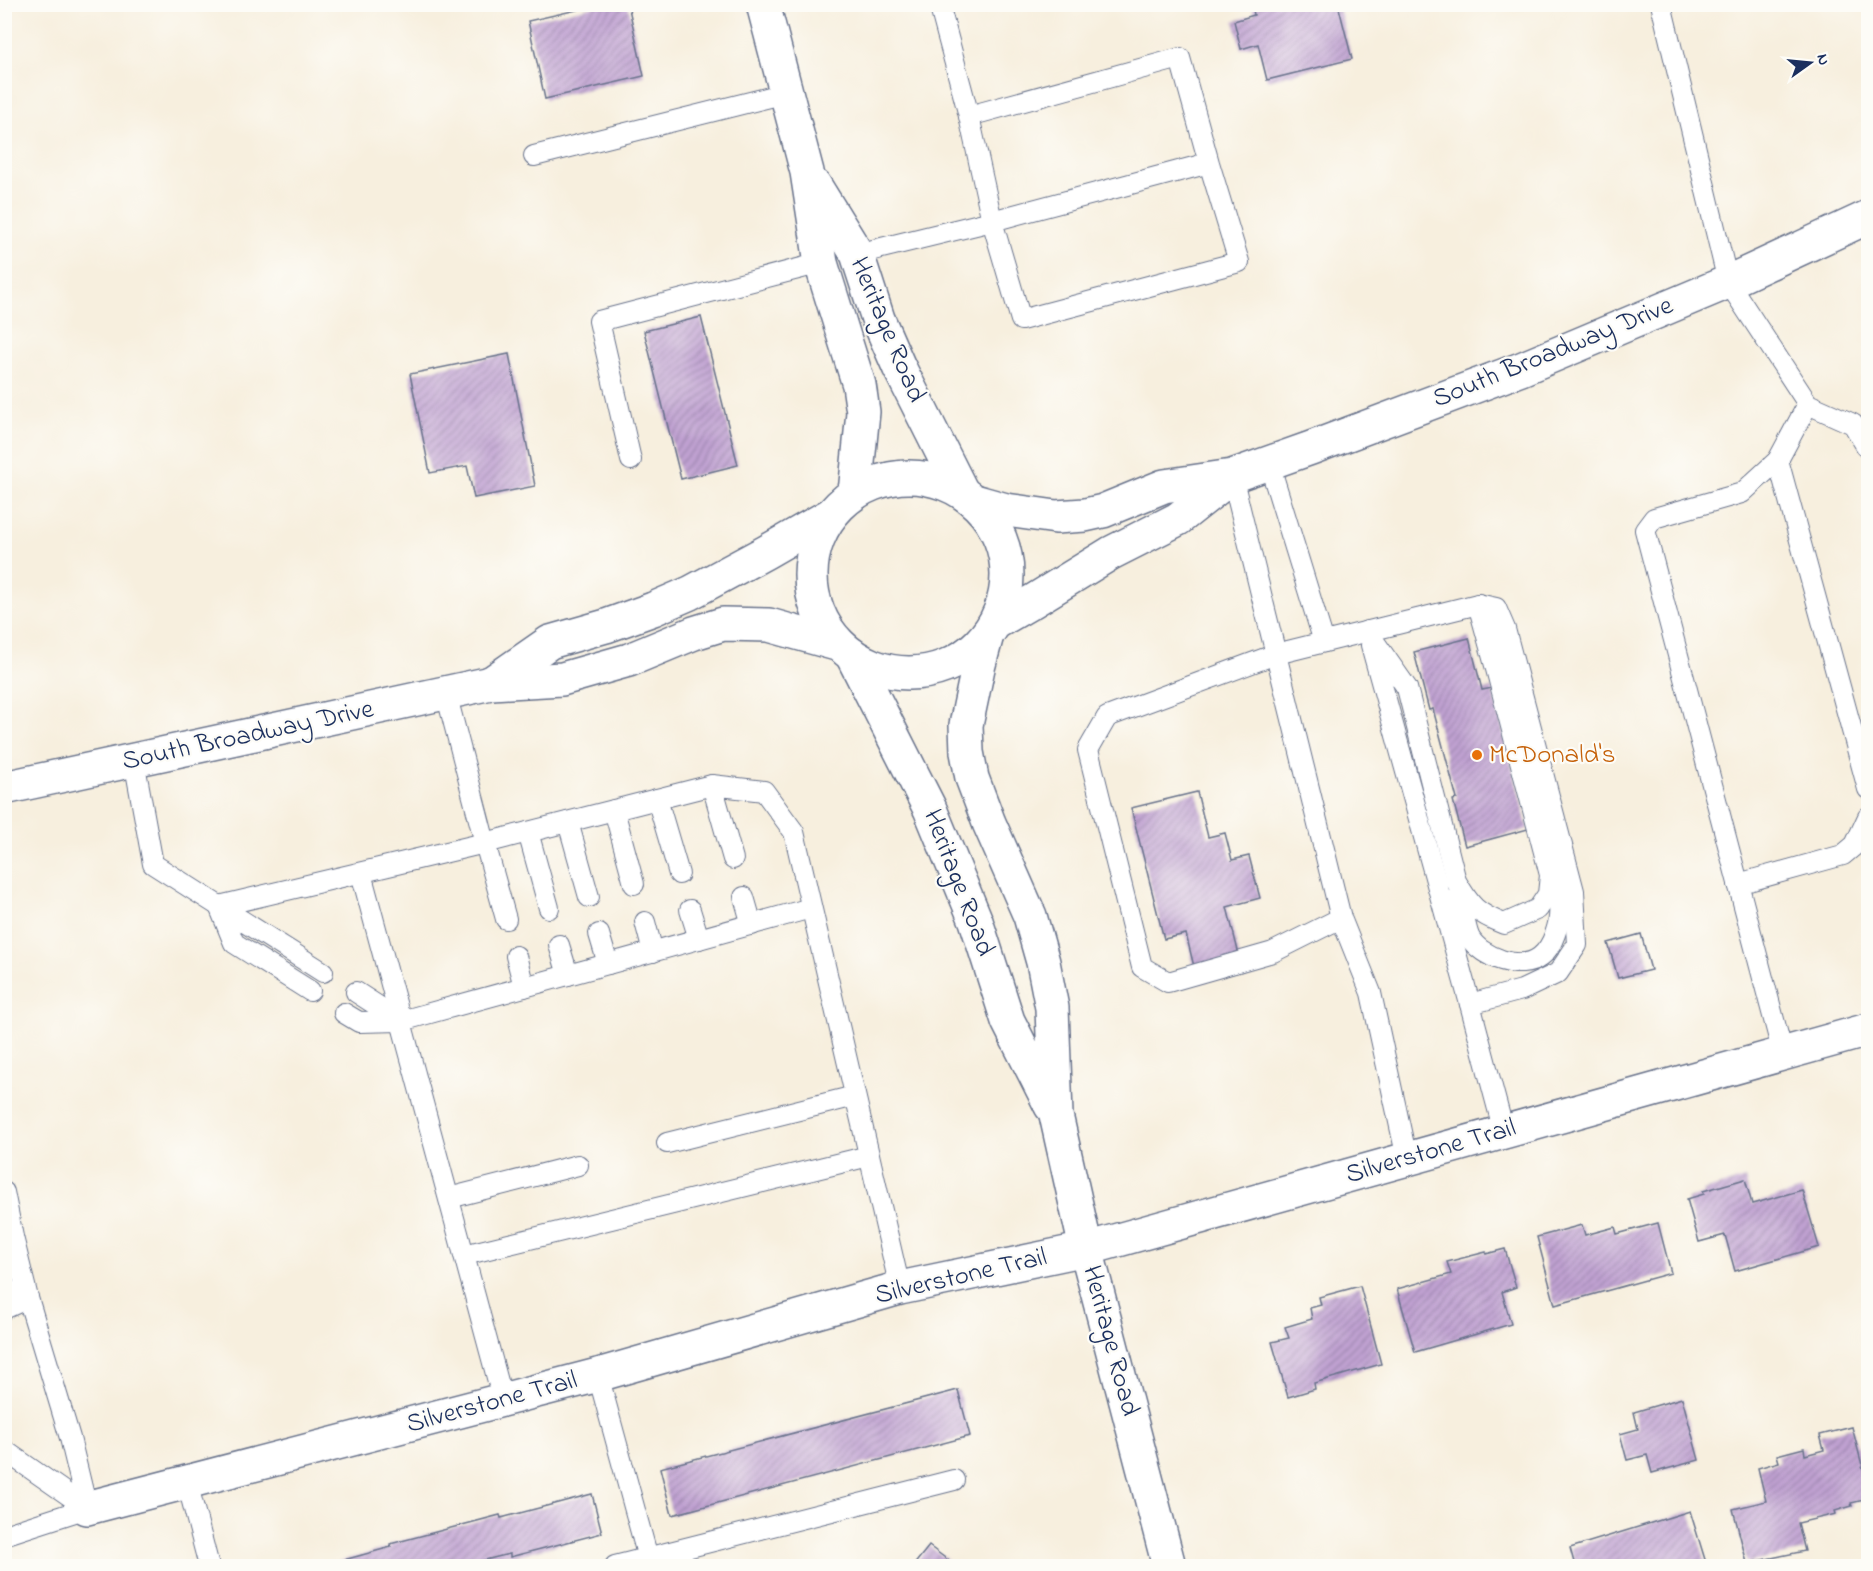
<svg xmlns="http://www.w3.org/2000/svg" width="1873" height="1571" viewBox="0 0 1873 1571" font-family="'Indie Flower',sans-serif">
	<defs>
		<pattern id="building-hatch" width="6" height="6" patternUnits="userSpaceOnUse" patternTransform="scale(1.5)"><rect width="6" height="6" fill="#c0a1d1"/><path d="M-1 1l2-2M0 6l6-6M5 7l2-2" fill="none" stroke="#9b84ad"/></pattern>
	</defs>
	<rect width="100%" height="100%" fill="#fdfcf7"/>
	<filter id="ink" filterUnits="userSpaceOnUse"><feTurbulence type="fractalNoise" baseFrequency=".0167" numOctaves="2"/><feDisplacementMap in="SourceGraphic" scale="12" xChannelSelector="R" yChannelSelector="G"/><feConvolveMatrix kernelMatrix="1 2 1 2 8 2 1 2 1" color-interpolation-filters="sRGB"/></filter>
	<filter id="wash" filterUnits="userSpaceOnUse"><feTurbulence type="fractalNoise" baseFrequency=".008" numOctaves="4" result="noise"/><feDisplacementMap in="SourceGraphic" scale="24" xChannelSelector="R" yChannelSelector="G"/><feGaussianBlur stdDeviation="1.35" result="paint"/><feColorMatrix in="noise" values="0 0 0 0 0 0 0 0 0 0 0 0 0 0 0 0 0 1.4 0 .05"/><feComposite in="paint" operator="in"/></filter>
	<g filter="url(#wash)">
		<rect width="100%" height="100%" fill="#f7efde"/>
		<g id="blocks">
			<!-- building -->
			<g fill="url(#building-hatch)">
				<path d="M603 4H628L644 76 545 99 528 21Z"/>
				<path d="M1252 4H1338L1352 59 1267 80 1258 44 1241 49 1234 21 1254 15Z"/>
				<path d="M701 317 738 465 681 479 644 331Z"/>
				<path d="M509 354 535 486 474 498 467 466 430 473 410 374Z"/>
				<path d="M1469 638 1482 690 1492 688 1528 829 1465 846 1453 800 1457 799 1433 709 1429 710 1414 652Z"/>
				<path d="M1197 792 1208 837 1225 833 1232 860 1249 856 1260 898 1227 907 1243 971 1198 983 1186 934 1164 939 1131 808Z"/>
				<path d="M1641 934 1651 970 1618 978 1608 943Z"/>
				<path d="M1745 1179 1752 1204 1802 1190 1819 1247 1735 1271 1725 1235 1699 1242 1687 1199 1704 1194 1703 1191Z"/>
				<path d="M1658 1223 1671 1273 1555 1305 1537 1237 1582 1225 1585 1235 1615 1227 1617 1234Z"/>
				<path d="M1505 1249 1516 1287 1502 1292 1511 1324 1415 1352 1397 1289 1451 1274 1447 1262 1486 1252V1254Z"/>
				<path d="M1360 1286 1381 1364 1314 1383 1315 1389 1288 1397 1272 1342 1289 1338 1285 1327 1312 1319 1310 1308 1321 1305 1319 1297Z"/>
				<path d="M958 1390 970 1436 672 1515 660 1468Z"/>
				<path d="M1682 1398 1699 1460 1652 1473 1647 1455 1627 1460 1620 1434 1638 1429 1634 1412Z"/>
				<path d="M1852 1427 1868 1488V1499L1851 1503 1852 1506 1835 1511 1836 1514 1798 1523 1805 1551 1747 1563 1733 1509 1766 1501 1758 1468 1779 1462 1777 1455 1804 1448 1805 1455 1824 1450 1820 1435Z"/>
				<path d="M592 1494 602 1533 510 1557V1554L505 1555 461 1566H322L391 1547 390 1544 500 1515 501 1518Z"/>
				<path d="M1690 1511 1707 1566H1575L1570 1548Z"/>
				<path d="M929 1546 956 1566H913Z"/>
			</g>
		</g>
	</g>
	<g filter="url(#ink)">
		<use href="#blocks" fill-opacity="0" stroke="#68728b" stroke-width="1.5"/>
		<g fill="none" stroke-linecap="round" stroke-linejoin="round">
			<!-- lane casing -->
			<g stroke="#68728b" stroke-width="22">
				<g id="lane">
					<path d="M1661 4 1728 282 1808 404 1853 424 1868 449"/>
					<path d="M969 116 1180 58 1209 163 1239 262 1021 320 992 221 1209 163"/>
					<path d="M534 156 786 93"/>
					<path d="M857 254 992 221 969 116 939 4"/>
					<path d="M631 460 599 321 821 263"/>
					<path d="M1778 460 1868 789"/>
					<path d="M1269 463 1324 642"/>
					<path d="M1232 476 1341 918 1371 993 1407 1159"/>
					<path d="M1367 631 1407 688 1456 881C1471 907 1476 913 1504 924L1538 909 1548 894 1550 875 1496 669 1478 604"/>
					<path d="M1371 645 1470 1004 1504 1132"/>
					<path d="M446 693 485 843 712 785 764 791 794 832 900 1288"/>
					<path d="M134 760 153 864 219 906 485 843 506 919"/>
					<path d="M712 785 733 859"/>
					<path d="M657 799 679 874"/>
					<path d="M614 810 634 884"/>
					<path d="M568 822 589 897"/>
					<path d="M528 832 549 908"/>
					<path d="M361 873 503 1400"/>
					<path d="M1738 884 1843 855 1855 845 1868 817"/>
					<path d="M1459 892C1462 903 1465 929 1470 938 1481 957 1521 972 1540 957 1553 947 1561 922 1559 906 1558 897 1553 887 1551 879"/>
					<path d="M744 897 752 925"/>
					<path d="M219 906 234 943 310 991"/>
					<path d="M219 906 323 972"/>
					<path d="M690 910 699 939"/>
					<path d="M1341 918 1273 952 1168 982 1142 967 1088 750 1107 717 1276 654 1478 604 1496 608 1505 629 1574 891 1577 945 1558 973 1522 990 1470 1004"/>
					<path d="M645 922 653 952"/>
					<path d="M599 934 608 964"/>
					<path d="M559 945 568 975"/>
					<path d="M516 956 524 987"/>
					<path d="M356 992 401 1021 811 908"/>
					<path d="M344 1013 359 1022 401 1021"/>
					<path d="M1783 1054 1645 530 1654 518 1742 493 1778 460 1808 404"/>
					<path d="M667 1143 855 1096"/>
					<path d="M4 1192 13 1237 28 1298 70 1438 87 1508"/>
					<path d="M449 1198 578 1165"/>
					<path d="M464 1255 869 1156"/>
					<path d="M4 1289 28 1298"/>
					<path d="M4 1309 28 1298"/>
					<path d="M598 1375 648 1558"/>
					<path d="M4 1450 87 1508"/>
					<path d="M187 1482 209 1566"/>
					<path d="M4 1535 87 1508"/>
					<path d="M615 1566 954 1480"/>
				</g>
			</g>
			<!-- street casing -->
			<g stroke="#68728b" stroke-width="36">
				<path id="street" d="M87 1508 598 1375 900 1288 1086 1249 1868 1030"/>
			</g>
			<!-- secondary casing -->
			<g stroke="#68728b" stroke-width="36">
				<g id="secondary">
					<path d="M763 4 807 172 821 263 859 385 863 412 855 493"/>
					<path d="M815 186 857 254 878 319 899 367 962 492"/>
					<circle cx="909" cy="575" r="98"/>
					<path d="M974 501 1006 510 1056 517 1085 515 1103 511 1164 486 1232 476 1311 448 1521 369 1728 282 1868 217"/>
					<path d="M995 623 1033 601 1111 553 1178 519 1231 477"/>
					<path d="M987 635 978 668 966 725 967 752 972 778 989 823 1030 916 1043 962 1052 1008 1056 1115 1086 1249 1169 1566"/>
					<path d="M852 655 930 809 976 921 1008 1021 1051 1106"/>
					<path d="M491 683 550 642 606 626 653 609 690 593 766 552 832 514"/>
					<path d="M4 788 491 683 562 679 629 660 694 633 723 624 769 625 840 645"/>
				</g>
			</g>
			<!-- lane -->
			<use href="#lane" stroke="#fff" stroke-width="20"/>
			<!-- street -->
			<use href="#street" stroke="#fff" stroke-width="33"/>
			<!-- secondary -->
			<use href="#secondary" stroke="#fff" stroke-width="33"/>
		</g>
	</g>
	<!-- markers -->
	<circle fill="#e8710a" stroke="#fdfcf7" stroke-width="2" cx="1477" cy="755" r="6"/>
	<g text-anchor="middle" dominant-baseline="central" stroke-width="4.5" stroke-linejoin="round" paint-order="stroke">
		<!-- street labels -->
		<g font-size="27" fill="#1b2f5e" stroke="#fdfcf7">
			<text transform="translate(887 330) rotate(67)">Heritage Road</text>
			<text transform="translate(1553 353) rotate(-22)">South Broadway Drive</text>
			<text transform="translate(248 736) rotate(-12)">South Broadway Drive</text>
			<text transform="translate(958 883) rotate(69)">Heritage Road</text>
			<text transform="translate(1431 1152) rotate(-16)">Silverstone Trail</text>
			<text transform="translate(961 1277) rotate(-13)">Silverstone Trail</text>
			<text transform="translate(1110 1341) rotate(75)">Heritage Road</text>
			<text transform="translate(492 1403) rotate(-15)">Silverstone Trail</text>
		</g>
		<!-- food labels -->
		<g font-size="27" fill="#c56008" stroke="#fdfcf7" text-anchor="start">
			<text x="1489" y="755">McDonald's</text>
		</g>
	</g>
	<!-- margin -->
	<rect width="1873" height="1571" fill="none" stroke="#fdfcf7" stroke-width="24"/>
	<!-- north arrow -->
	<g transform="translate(1810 63) rotate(75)" stroke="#fdfcf7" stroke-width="4.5" paint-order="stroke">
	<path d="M0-4.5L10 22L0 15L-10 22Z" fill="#1b2f5e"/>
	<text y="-9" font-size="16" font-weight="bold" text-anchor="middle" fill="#1b2f5e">N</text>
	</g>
</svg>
